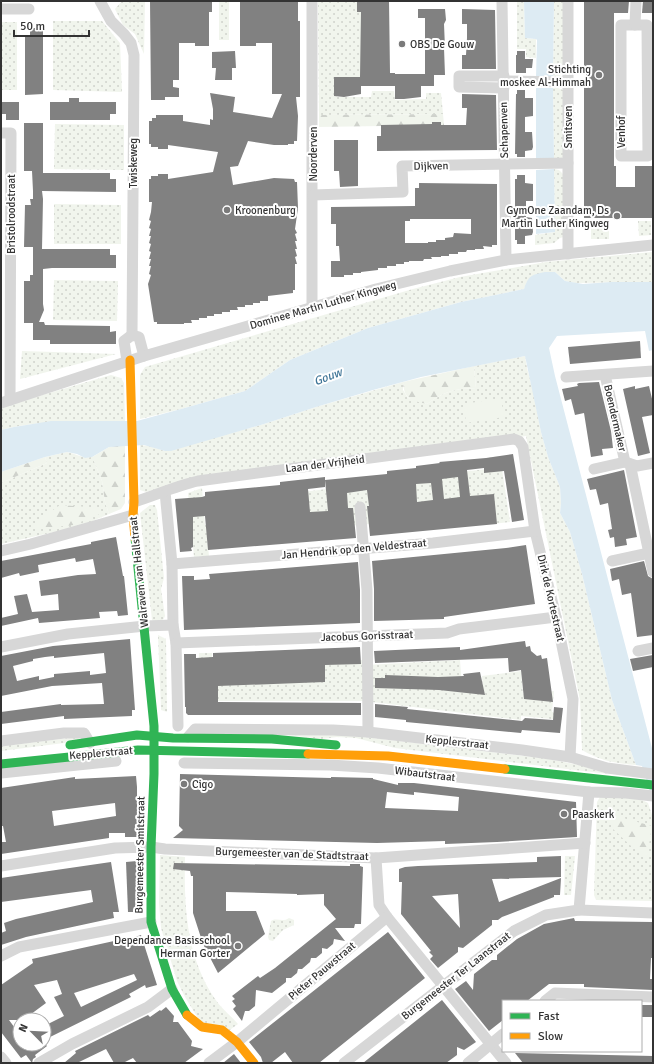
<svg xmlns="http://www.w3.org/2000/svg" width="654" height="1064" viewBox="0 0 654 1064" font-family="Signika,sans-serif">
	<defs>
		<pattern id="green-dots" width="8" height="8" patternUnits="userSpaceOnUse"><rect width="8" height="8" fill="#f1f5ed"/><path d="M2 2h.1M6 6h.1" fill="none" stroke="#cfd2cc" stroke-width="1.8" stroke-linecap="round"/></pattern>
		<pattern id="forest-firs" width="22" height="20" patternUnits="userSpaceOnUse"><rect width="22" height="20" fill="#f1f5ed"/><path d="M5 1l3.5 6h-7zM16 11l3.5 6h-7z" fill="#cfd2cc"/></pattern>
	</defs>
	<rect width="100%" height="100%" fill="#fff"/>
	<!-- green -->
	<g fill="url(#green-dots)">
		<path d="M122 1H145L144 54 135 34 123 25 115 9Z"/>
		<rect x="219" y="1" width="10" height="39"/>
		<path d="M318 1H373L361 83H337V97H371L372 91H394L395 100 426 99V93H441L443 114 319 115Z"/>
		<path d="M517 1H524L525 38 536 39V58L526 57V49H517Z"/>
		<path d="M554 1H564L563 70 560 76H553Z"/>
		<path d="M53 21H102L120 43 122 92 53 90Z"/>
		<rect x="1" y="22" width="16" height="68"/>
		<path d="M553 88H558L563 90 564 156 561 159 554 160Z"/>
		<path d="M55 124 124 125V170L54 169Z"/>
		<path d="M554 169 559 170 563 174 564 237 560 238 554 243 535 245V235L555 232Z"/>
		<path d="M54 204 121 205V244H54Z"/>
		<rect x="591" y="221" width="18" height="18"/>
		<path d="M638 221H651V235L639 236Z"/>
		<path d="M653 252V282L575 283 565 281 555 272 527 282 524 289 461 302 368 328 290 360 245 391 181 409 140 419V375L145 367 413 289 460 277 546 262Z"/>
		<path d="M54 280 118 281 117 321 53 320Z"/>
		<path d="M22 351 116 354 20 379Z"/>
		<path d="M525 356 527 368 533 391 541 432 548 457 560 487 561 503 560 513 570 532 582 574 612 700 636 765C614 763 601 761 582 750L580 700 526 436 185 481 146 492 140 490V445L149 446 165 451 264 424 316 407 403 382V390L408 398 427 404C445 391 454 389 476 388L474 366Z"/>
		<path d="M111 375 121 378 124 383 125 422C83 422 42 419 1 430V407Z"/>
		<path d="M67 452C76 454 86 460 94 456V461L102 481 105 502 109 514 81 526 1 544V483L47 463 45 457Z"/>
		<path d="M500 456 510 522 492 524 490 511 359 525 207 537 209 556 194 557 188 493 202 488 205 525 215 524 225 502 460 472 488 469 487 458Z"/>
		<path d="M150 505H155L157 510 164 578 161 589 165 616C163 622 159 621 154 621L152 620 140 513Z"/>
		<path d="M158 635 166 639 167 712 161 710Z"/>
		<path d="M199 653H212V666L365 660 366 665 460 660 462 688 483 690 482 676 521 671 523 694 554 691 552 712 562 713V720L521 716V720L364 701H198Z"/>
		<path d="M331 733 549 759 579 765 608 774 395 748 356 738 337 737 321 739 279 734Z"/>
		<path d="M78 737 80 741 1 751V746Z"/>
		<path d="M600 797 638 798 648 803 653 818V901L596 900 594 895 597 802Z"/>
		<path d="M160 855 185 857C184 907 186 956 215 999 221 1008 231 1016 238 1024L227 1032 201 1023 185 997 177 981 161 928 159 903Z"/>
		<path d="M565 856H575L571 895H564Z"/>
		<path d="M289 918 294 920V925L283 930 273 941 269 940 268 937 271 921C277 917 282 923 289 918Z"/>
	</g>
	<!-- forest -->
	<g fill="url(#forest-firs)">
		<path d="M443 114 444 125 319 127V115Z"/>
		<path d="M474 366 476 388C454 389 445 391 427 404 411 400 404 400 403 382Z"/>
		<path d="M117 446H125V503L121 509 109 514 105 502 102 481 94 461V456L109 447Z"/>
		<path d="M45 457 47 463 1 483V472Z"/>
		<path d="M60 505 101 508 100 514 73 525 36 529 38 521Z"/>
		<path d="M612 815 652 826 647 857 631 846 613 829Z"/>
	</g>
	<!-- pitch -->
	<path fill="#f1f5ed" d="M501 398 504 417 466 423 464 404Z"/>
	<!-- water -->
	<g fill="#ddebf3">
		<path d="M524 1H554L553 76 536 77 537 40 536 39 525 38Z"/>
		<path d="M536 88H553L554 160H536Z"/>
		<path d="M554 169 555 232 536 234V170Z"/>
		<path d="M545 272H555L565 281 583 284 612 282H653V350L649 351 645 331 557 336 549 348 555 376 653 752V801L642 766 636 765 612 700 582 574 570 532 560 513 561 503 560 487 548 457 541 432 525 356 421 377 373 390 316 407 264 424 171 451H165L144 445 109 447 92 457 85 458 77 454 67 452 45 457 1 472V430L14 427 51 421H137L181 409 245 391 290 360 368 328 461 302 524 289C529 275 531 275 545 272Z"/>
	</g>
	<!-- building -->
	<g fill="#818181" fill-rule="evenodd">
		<path d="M150 1H212V12H209V46H195V43H179V80H173V87L179 88V97H165V100H151Z"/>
		<path d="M240 1H298V21H300V97H296L298 116 297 141H294V144H288V145H274L248 141 238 166 230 167 233 185 274 178 294 179 295 182H297L298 208 295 229 297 233 295 234 297 241H295L297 249H295L297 256 295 257 297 264H295V290H293V293L268 296V301H260V303H253V305H245V307H237L238 310H230V312H222V314H214V316H207V318H199V320H191L192 323H184V324H157V322H154L148 284 151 275 149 274 151 266H149L151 259H149L151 252 149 251 151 244 149 243 151 236H149L151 229 149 228 151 221 149 220 151 212 152 202H149V179H151V176H158V174H168V179L213 172 218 152 168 145V149H158V147H151V144H149V121H152V118H156V115H183V121L210 125V119L213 120V109L210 93 235 97 233 112 272 118 282 94H272V43H256V46H240Z"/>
		<path d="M357 1H389L390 73H395V74H425V18H418V9H445L446 20 444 24 445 48H444L445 75H434V86H421V97L404 99H395V86H361V94L344 97 334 96V77H360L361 12H357Z"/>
		<path d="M584 1H629L628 13H614V166H616V187H635V166H653V218H584Z"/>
		<path d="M643 1H653V13H642Z"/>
		<path d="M462 9 495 10 496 69H462V55H466L467 38V24H462Z"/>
		<path d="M30 28H43V94L25 95V35H30Z"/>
		<path d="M235 51 236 68H232V80H215L216 68H212V52Z"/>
		<path d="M517 51H525V59H533L532 68H526V73H516V55H517Z"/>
		<path d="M517 90H525V98H533V116L525 117V132H532L533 147 532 150 525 151V157H517V154H515L516 94H517Z"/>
		<path d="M462 94 496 95 497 150 377 151V136H381V125L432 124V122H441V125H466L467 108H462Z"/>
		<path d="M69 98H79V102H116V114H110V120H50V102H69Z"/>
		<path d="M1 102H19V120H6V114H1Z"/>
		<path d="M24 123H43V173H110V179H116V192L42 191 43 199 42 249H110V255H116V268H52L43 269V304L44 310 39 322H44L45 325 110 326V332L116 331V344H50V340H33V323H24V281H30V275H33V247H24L25 205H31L30 199H33V191L32 171H24Z"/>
		<path d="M334 140H358V186L340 187 339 171H334Z"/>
		<path d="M517 175H525V183L533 184V201H526V217L532 218 533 232 532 235 525 236V244H517V240H515V179H517Z"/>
		<path d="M419 183 497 184V245H492V247L483 246 484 249H475V250H467L466 252H458V254H449V256H441V257H431L432 259H424L423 261H409V262H404V264H396V266H387V268H378V270L361 272V273H353V275H344V277H331V261H340L339 246H336V224H331V207L415 206V188H419ZM410 219H471V234L454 233 453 237 445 238V240H436V242H428V243H405V221H410Z"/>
		<path d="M640 341 641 358 570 364 568 347Z"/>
		<path d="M599 382 611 431 613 448 602 449 603 455 591 457 584 413 575 415 571 399 565 401 562 389 578 386 577 384 579 383Z"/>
		<path d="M635 386V389L649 386 653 403V415L642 417 650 453 638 456 623 389Z"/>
		<path d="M513 454 524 520 512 522 504 471 484 473V468L467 470 470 496 494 494 497 524 370 536 367 506H369L367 490 347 493 348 508H353L356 538 208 550 205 516 193 517V547L191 548 192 551 180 552 175 499 202 497 205 496V492L280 485V482L325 477V487L308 489 310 512 328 511 325 480 387 474V471L416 468V466L440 463 439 462 486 458ZM458 477 460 497 444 499 442 479ZM431 483 433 500 417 502 416 484Z"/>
		<path d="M624 470 637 537 626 539 627 545 615 547 614 537 610 538 608 530 612 529 608 503 600 505 596 489 590 490 587 479Z"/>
		<path d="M116 537 123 576H124L128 615 118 616 117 611 99 612 100 618 39 623 38 618 1 626V618L18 614 14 596 27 594 32 612 59 610 58 594 41 596 39 581 78 575 96 574 93 559 76 562 75 558 38 565 39 572 20 576 19 573 1 578V561L91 544V542Z"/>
		<path d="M526 545 535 604 444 617V619L374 621V589L372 561 506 548Z"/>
		<path d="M644 561 648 576 653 579V635L637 637 631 593 622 595 619 579 612 581 610 569Z"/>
		<path d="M358 562 360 590V623L184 630 182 576H194V580L210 579 209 574Z"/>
		<path d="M130 639 135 710H132V716L64 719V716L1 724V712L61 704V705L104 704 102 683 52 686 1 696V656L53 646ZM104 653 106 673 90 675V671L54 674V677L39 680V676L17 681 13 666 33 661V659L45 657 54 656V658Z"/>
		<path d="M525 641 526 647 530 646 531 651 537 656 541 655 542 659 547 658 553 702 524 699 521 670 509 672 508 658 375 663 374 651 460 647V650Z"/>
		<path d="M360 647 361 664 325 665V682L218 686V702L361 703V715H188L186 713V707H185L184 654H196V658L213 657V653Z"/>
		<path d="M653 655V667L633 671 630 659Z"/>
		<path d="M480 672 485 695 439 690 375 688V678H385V675L438 677 464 676 463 674Z"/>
		<path d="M375 704 408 707 407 709 522 721 525 718 553 720 554 707 563 708 560 733 522 730 521 733 406 722V720L375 717Z"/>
		<path d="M180 774 331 778V777L373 778V779L398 785V783H414L576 802 577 837 497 842 445 844V841L377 843 173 838 183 830 179 826ZM387 792 414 795V792L459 797 458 811 385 808Z"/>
		<path d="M136 776 137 787V837H125V833H109V838L1 854V842H6L3 826H1V788L75 777V779ZM115 803 116 816 54 826 52 811Z"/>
		<path d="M561 856V877L492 879 499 902 561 878 560 895H554V897L502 917 498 920H492V925L463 948 458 947V952L438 968 430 959 433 956 429 952 431 951 401 914 402 882H399V869L405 867 418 866 537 862V857ZM458 894 460 928 432 896Z"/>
		<path d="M137 861 139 912H128L126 862Z"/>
		<path d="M111 862 119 912H113L114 918 26 937 1 945V933L6 931 4 923 16 919 93 902 91 890 1 902V878Z"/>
		<path d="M174 863 350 866V864H360V866L363 867 361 924H355L354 928H335L345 941 334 939 333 944 327 949 322 948V953L316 958H311L310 962 302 969H298L297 973 291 978H286V982L272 993 256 990 255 1006 249 1011H245L242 1021 233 1009 236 1006 232 1001 235 999 232 996 258 976 260 978 275 968 336 919 324 905V894L297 895V894L226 892V911H256L265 934 218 973 203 944 193 913V876H191L190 871 173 869Z"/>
		<path d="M574 918 575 921 653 922V958H651L650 979H653V990L584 987V984H549L527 1001H503V1020L489 1031 455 989 466 981 473 990 474 974 492 960H497V955L517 939 544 924Z"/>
		<path d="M388 932 425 978 319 1063H293L285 1052 271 1063H263L261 1057 249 1042Z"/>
		<path d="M141 935 157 985 146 988 145 985 129 994 131 997 44 1040V1026L64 1016 54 997 62 994 57 980 34 985 46 1003 23 1020H9L20 1035V1044H27L31 1050 46 1045 47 1046 35 1055 36 1057 33 1059 32 1063 26 1055 21 1058 1 1032V985L33 963 32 959 114 941V943L120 942ZM134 974 137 980 81 1007 74 993Z"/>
		<path d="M442 1000 476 1042 464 1050 457 1047V1055L446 1063H363Z"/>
		<rect x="641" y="1005" width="12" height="12"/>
		<path d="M166 1007 174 1016 173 1022H178L192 1041 191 1046 203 1049 184 1063H137L133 1058 123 1063H114L106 1049 77 1063H64L76 1053 75 1051 148 1015 150 1017 160 1010 161 1011Z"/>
		<path d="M515 1053 653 1056V1063H523Z"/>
		<path d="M234 1054 241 1063H223Z"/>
	</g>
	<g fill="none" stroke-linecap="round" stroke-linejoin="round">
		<!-- street -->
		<g stroke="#d7d7d7" stroke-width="11">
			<path d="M100 1 111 21 124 34 131 43 134 55 132 335"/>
			<path d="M312 1V308"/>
			<path d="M502 1 506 260"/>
			<path d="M1 9H29"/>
			<path d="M621 25H647L648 156H621Z"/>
			<path d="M635 25 636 1"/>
			<path d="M504 76H459V87L504 88"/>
			<path d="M504 81 568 82"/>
			<path d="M1 133H11L10 400"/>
			<path d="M313 195 403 192 402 166 568 163"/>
			<path d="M568 254V1"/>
			<path d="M127 361 124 341 132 335 139 337 144 356"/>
			<path d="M605 375 625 462"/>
			<path d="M566 377 653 371"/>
			<path d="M1 403 144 356 376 289 450 271 506 260 653 245"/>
			<path d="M630 464 653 572"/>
			<path d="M594 469 625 462 637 466 653 463"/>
			<path d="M165 492 172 564 173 625 176 643 178 726"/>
			<path d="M134 502C156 495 176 486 198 481L514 439 519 441 523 447 535 531 556 617 573 699 570 757"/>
			<path d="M360 507 367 590 368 732"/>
			<path d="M1 551 31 544 133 515"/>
			<path d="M612 561 649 553"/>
			<path d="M172 564 433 543 535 531"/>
			<path d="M176 643 447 633 459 629 556 617"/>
			<path d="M1 647 68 634 145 626 173 625"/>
			<path d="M638 651 653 648"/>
			<path d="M188 737 195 729 333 730 368 732 522 750 570 757 607 768 653 774"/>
			<path d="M1 741 64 733H84L90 743"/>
			<path d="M184 763 330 765 378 768 589 792 626 793 653 796"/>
			<path d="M1 773 116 761"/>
			<path d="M589 792 579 910 653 913"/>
			<path d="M376 858 379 905 387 917 506 1063"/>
			<path d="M1 866 115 848 151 847 165 849 376 858 585 843"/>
			<path d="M1 956 19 947 151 922"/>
			<path d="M545 1001 555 993 653 997"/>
			<path d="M1 1057 6 1063"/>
			<path d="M39 1063 72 1044 148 1007 172 989"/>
			<path d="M209 1063 237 1042 387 917"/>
			<path d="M344 1063 514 931 546 915 579 910"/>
			<path d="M468 1063 503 1034"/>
		</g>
		<!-- fast -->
		<g stroke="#30b455" stroke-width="9">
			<path d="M135 538 154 726V774L151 847V922L172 989 187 1015"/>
			<path d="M70 745 137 735 173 738 272 739 336 745"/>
			<path d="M1 764 138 750 308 754"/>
			<path d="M505 769 653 785"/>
		</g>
		<!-- slow -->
		<g stroke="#ff9f0a" stroke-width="9">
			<path d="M130 360 134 502 133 515 135 538"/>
			<path d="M308 754 388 756 505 769"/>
			<path d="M187 1015 202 1027 222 1030 237 1042 254 1063"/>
		</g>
	</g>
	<!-- markers -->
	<g fill="#7a7a7a" stroke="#fff" stroke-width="1.5">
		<circle cx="402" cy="44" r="4"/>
		<circle cx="599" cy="75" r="4"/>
		<circle cx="227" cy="210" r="4"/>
		<circle cx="617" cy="216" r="4"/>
		<circle cx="184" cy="784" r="4"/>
		<circle cx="564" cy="814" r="4"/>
		<circle cx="238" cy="946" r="4"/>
	</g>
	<g text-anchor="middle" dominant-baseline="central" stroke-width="4" stroke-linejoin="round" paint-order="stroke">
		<!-- poi labels -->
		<g font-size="11" fill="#333" stroke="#fff" text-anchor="start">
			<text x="410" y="44">OBS De Gouw</text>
			<text x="591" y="69" text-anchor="end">Stichting<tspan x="591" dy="13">moskee Al-Himmah</tspan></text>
			<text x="235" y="210">Kroonenburg</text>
			<text x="609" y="210" text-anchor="end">GymOne Zaandam, Ds<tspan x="609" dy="13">Martin Luther Kingweg</tspan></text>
			<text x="192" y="784">Cigo</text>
			<text x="572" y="814">Paaskerk</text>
			<text x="230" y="940" text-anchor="end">Dependance Basisschool<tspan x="230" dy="13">Herman Gorter</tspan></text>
		</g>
		<!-- street labels -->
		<g font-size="11" fill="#333" stroke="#fff">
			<text transform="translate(568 127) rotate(-90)">Smitsven</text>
			<text transform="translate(504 130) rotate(-91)">Schapenven</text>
			<text transform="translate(621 132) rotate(-90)">Venhof</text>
			<text transform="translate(313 154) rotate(-90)">Noorderven</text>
			<text transform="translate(133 163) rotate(-90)">Twiskeweg</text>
			<text transform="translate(431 166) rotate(-1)">Dijkven</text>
			<text transform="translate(11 214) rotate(-90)">Bristolroodstraat</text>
			<text transform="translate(323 305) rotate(-16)">Dominee Martin Luther Kingweg</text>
			<text transform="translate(615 418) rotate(77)">Boendermaker</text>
			<text transform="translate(325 464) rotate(-7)">Laan der Vrijheid</text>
			<text transform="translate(354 549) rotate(-5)">Jan Hendrik op den Veldestraat</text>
			<text transform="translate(139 572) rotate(-96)">Walraven van Hallstraat</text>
			<text transform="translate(551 598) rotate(77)">Dirk de Kortestraat</text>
			<text transform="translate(367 636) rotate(-2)">Jacobus Gorisstraat</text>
			<text transform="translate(457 742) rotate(6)">Kepplerstraat</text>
			<text transform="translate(101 753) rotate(-5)">Kepplerstraat</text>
			<text transform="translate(425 774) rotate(7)">Wibautstraat</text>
			<text transform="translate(292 854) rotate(2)">Burgemeester van de Stadtstraat</text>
			<text transform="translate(140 855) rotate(-89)">Burgemeester Smitstraat</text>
			<text transform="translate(322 971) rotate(-40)">Pieter Pauwstraat</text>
			<text transform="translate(456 976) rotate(-38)">Burgemeester Ter Laanstraat</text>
		</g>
		<!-- water labels -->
		<g font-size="12" font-style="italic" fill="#3f7597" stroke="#fff">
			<text transform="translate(328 377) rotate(-21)">Gouw</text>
		</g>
	</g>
	<!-- border -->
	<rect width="654" height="1064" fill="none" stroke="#333333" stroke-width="4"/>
	<!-- legend -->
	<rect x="502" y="1000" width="140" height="52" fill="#ffffff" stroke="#adadad"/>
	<rect x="510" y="1013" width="20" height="6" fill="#30b455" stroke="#adadad"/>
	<text x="538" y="1020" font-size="12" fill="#333333">Fast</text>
	<rect x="510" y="1033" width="20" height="6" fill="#ff9f0a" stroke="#adadad"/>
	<text x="538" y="1040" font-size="12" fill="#333333">Slow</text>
	<!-- north arrow -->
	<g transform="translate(32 1032) rotate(294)"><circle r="19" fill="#ffffff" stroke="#adadad"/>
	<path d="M0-3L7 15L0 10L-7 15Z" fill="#7a7a7a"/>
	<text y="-6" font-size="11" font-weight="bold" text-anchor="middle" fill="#333333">N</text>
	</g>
	<!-- scale -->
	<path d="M14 30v6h75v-6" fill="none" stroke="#333333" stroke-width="2"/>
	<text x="20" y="30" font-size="12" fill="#333333" stroke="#ffffff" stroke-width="3" paint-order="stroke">50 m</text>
</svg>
